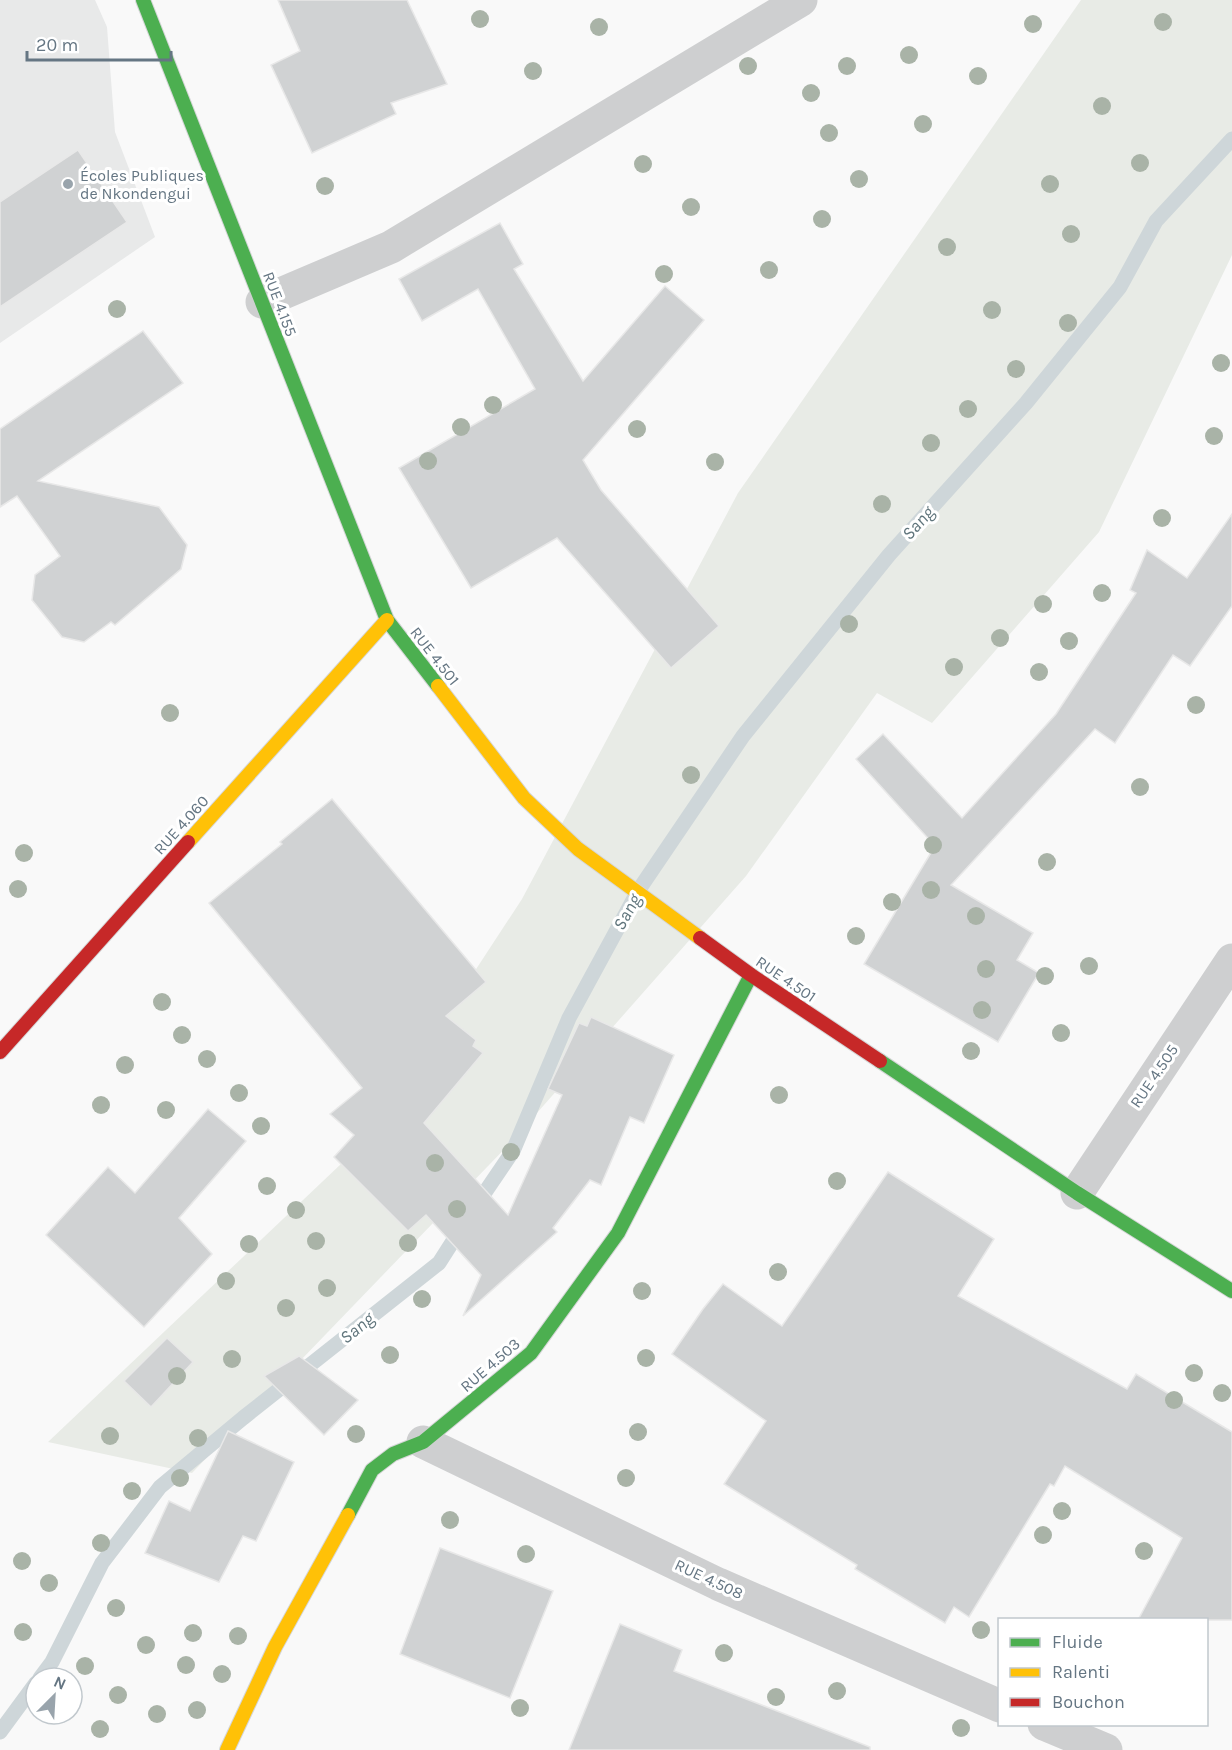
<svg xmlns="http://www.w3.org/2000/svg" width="1232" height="1750" viewBox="0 0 1232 1750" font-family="Karla,sans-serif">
	<rect width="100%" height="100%" fill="#f9f9f9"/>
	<!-- built -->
	<path fill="#e8e9e9" d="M0 0H95L107 27 115 132 155 237 0 343Z"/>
	<!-- green -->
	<path fill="#e8ebe6" d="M1081 0H1232V255L1099 532 932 723 877 693 746 876 514 1139 192 1473 48 1442 361 1145 522 899 738 493Z"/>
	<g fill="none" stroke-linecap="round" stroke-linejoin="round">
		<!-- stream -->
		<g stroke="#ced6d9" stroke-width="15">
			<path d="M475 1207 513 1151 569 1018 638 891 743 736 889 555 1026 403 1120 287 1156 221 1232 139"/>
			<path d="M40 1678 52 1662 102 1563 160 1487 243 1418 439 1263 462 1227"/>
			<path d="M0 1732 36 1683"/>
		</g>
	</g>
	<!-- building -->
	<g fill="#d0d2d3" stroke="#e8e8e8" stroke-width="1.5">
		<path d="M278 0H407L447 84 391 103 396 114 312 153 271 65 300 51Z"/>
		<path d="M78 150 127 222 0 307V202Z"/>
		<path d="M500 223 523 264 514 269 583 381 665 286 704 320 583 460 601 490 719 626 671 668 557 538 471 588 399 468 535 389 478 289 422 321 399 279Z"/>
		<path d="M143 331 183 383 38 481 159 507 187 545 181 569 115 625 111 622 84 642 62 637 32 600 35 575 60 556 17 496 0 507V429Z"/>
		<path d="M1232 514V606L1190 666 1173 655 1115 743 1095 729 951 885 1033 933 1017 960 1039 973 998 1042 864 964 935 846 856 759 883 734 962 818 1056 714 1136 593 1130 590 1147 550 1187 578Z"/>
		<path d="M332 799 486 982 446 1016 476 1040 473 1046 483 1053 424 1123 508 1215 562 1095 548 1089 579 1023 587 1026 591 1017 674 1055 644 1123 630 1117 601 1185 590 1180 553 1228 557 1232 463 1316 481 1275 426 1215 408 1231 334 1157 354 1135 330 1114 362 1088 209 903 282 844 280 842Z"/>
		<path d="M208 1109 246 1141 179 1218 212 1254 144 1327 46 1235 108 1167 135 1193Z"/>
		<path d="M888 1172 994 1239 958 1296 1127 1389 1136 1374 1232 1432V1620H1138L1182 1538 1065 1466 1054 1486 1050 1484 969 1617 954 1607 945 1623 855 1569 857 1565 724 1484 766 1421 672 1354 703 1309 723 1284 782 1326Z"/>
		<path d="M167 1338 193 1362 151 1407 124 1381Z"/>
		<path d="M299 1356 358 1400 324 1435 264 1376Z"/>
		<path d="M228 1431 294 1462 256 1541 243 1536 219 1582 145 1553 169 1501 190 1511Z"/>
		<path d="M440 1548 553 1591 510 1698 400 1654Z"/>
		<path d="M620 1624 682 1650 674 1671 870 1747V1750H569Z"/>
	</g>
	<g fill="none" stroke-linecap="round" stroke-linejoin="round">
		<!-- fast casing -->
		<g stroke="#d5d6d7" stroke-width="16">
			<g id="fast">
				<path d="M143 0 387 620 438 686"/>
				<path d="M880 1061 1077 1193 1232 1291"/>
				<path d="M348 1515 372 1470 393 1454 423 1442 531 1353 618 1233 751 975"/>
			</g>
		</g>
		<!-- slow casing -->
		<g stroke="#d5d6d7" stroke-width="16">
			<g id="slow">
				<path d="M438 686 524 798 578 849 700 938"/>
				<path d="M188 842 387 620"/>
				<path d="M227 1750 275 1647 348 1515"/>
			</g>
		</g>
		<!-- jam casing -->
		<g stroke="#d5d6d7" stroke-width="16">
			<g id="jam">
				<path d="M700 938 751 975 880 1061"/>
				<path d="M0 1052 188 842"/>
			</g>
		</g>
		<!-- street -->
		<g stroke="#cecfd0" stroke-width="33">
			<path d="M262 302 391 247 801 0"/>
			<path d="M1077 1193 1232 960"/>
			<path d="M423 1442 718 1584 1000 1706"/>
			<path d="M1044 1724 1106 1750"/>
		</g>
		<!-- fast -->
		<use href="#fast" stroke="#4caf50" stroke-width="14"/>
		<!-- slow -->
		<use href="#slow" stroke="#ffc107" stroke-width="14"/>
		<!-- jam -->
		<use href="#jam" stroke="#c62828" stroke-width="14"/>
	</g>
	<!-- trees -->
	<g fill="#a9b3a7">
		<circle cx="480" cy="19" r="9"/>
		<circle cx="1163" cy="22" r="9"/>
		<circle cx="1033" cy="24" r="9"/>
		<circle cx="599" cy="27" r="9"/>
		<circle cx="909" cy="55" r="9"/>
		<circle cx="748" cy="66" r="9"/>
		<circle cx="847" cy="66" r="9"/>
		<circle cx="533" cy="71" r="9"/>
		<circle cx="978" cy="76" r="9"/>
		<circle cx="811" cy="93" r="9"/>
		<circle cx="1102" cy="106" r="9"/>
		<circle cx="923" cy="124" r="9"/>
		<circle cx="829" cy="133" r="9"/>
		<circle cx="1140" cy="163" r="9"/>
		<circle cx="643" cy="164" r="9"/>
		<circle cx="859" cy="179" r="9"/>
		<circle cx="1050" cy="184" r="9"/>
		<circle cx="325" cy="186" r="9"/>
		<circle cx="691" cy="207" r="9"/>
		<circle cx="822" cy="219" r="9"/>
		<circle cx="1071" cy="234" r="9"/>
		<circle cx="947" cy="247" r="9"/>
		<circle cx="769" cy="270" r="9"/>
		<circle cx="664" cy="274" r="9"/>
		<circle cx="117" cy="309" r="9"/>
		<circle cx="992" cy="310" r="9"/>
		<circle cx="1068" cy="323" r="9"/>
		<circle cx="1221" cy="363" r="9"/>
		<circle cx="1016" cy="369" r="9"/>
		<circle cx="493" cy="405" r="9"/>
		<circle cx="968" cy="409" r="9"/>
		<circle cx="461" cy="427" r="9"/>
		<circle cx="637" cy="429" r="9"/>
		<circle cx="1214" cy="436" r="9"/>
		<circle cx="931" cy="443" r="9"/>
		<circle cx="428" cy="461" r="9"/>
		<circle cx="715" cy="462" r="9"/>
		<circle cx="882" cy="504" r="9"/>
		<circle cx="1162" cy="518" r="9"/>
		<circle cx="1102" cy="593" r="9"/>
		<circle cx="1043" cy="604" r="9"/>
		<circle cx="849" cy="624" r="9"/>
		<circle cx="1000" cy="638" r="9"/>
		<circle cx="1069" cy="641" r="9"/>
		<circle cx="954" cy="667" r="9"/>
		<circle cx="1039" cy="672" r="9"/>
		<circle cx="1196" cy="705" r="9"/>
		<circle cx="170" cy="713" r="9"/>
		<circle cx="691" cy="775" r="9"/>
		<circle cx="1140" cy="787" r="9"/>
		<circle cx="933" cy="845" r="9"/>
		<circle cx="24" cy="853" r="9"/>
		<circle cx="1047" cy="862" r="9"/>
		<circle cx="18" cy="889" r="9"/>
		<circle cx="931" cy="890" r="9"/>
		<circle cx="892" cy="902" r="9"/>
		<circle cx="976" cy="916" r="9"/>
		<circle cx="856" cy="936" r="9"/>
		<circle cx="1089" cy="966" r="9"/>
		<circle cx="986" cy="969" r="9"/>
		<circle cx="1045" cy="976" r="9"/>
		<circle cx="162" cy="1002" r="9"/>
		<circle cx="982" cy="1010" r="9"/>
		<circle cx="1061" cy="1033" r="9"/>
		<circle cx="182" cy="1035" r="9"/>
		<circle cx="971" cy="1051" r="9"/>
		<circle cx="207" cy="1059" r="9"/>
		<circle cx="125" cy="1065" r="9"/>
		<circle cx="239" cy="1093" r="9"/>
		<circle cx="779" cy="1095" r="9"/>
		<circle cx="101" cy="1105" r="9"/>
		<circle cx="166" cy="1110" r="9"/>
		<circle cx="261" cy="1126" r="9"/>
		<circle cx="511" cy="1152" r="9"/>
		<circle cx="435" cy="1163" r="9"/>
		<circle cx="837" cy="1181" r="9"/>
		<circle cx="267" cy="1186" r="9"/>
		<circle cx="457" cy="1209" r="9"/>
		<circle cx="296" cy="1210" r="9"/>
		<circle cx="316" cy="1241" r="9"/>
		<circle cx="408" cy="1243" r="9"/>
		<circle cx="249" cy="1244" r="9"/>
		<circle cx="778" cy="1272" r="9"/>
		<circle cx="226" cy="1281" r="9"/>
		<circle cx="327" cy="1288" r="9"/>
		<circle cx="642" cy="1291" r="9"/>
		<circle cx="422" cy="1299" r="9"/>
		<circle cx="286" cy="1308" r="9"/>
		<circle cx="390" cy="1355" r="9"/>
		<circle cx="646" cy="1358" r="9"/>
		<circle cx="232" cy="1359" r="9"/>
		<circle cx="1194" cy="1373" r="9"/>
		<circle cx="177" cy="1376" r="9"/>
		<circle cx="1222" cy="1393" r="9"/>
		<circle cx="1174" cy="1400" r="9"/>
		<circle cx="638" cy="1432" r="9"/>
		<circle cx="356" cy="1434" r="9"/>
		<circle cx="110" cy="1436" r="9"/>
		<circle cx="198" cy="1438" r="9"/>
		<circle cx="180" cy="1478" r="9"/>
		<circle cx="626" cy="1478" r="9"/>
		<circle cx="132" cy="1491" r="9"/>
		<circle cx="1062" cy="1511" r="9"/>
		<circle cx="450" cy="1520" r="9"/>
		<circle cx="1043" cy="1535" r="9"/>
		<circle cx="101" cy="1543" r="9"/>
		<circle cx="1144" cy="1551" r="9"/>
		<circle cx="526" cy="1554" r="9"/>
		<circle cx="22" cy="1561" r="9"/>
		<circle cx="49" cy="1583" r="9"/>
		<circle cx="116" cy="1608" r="9"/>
		<circle cx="981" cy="1630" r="9"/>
		<circle cx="23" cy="1632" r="9"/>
		<circle cx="193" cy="1633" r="9"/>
		<circle cx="238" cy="1636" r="9"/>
		<circle cx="146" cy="1645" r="9"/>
		<circle cx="724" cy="1653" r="9"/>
		<circle cx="186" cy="1665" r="9"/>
		<circle cx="85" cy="1666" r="9"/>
		<circle cx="222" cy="1674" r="9"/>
		<circle cx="837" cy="1691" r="9"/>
		<circle cx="118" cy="1695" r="9"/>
		<circle cx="776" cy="1697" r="9"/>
		<circle cx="520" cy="1708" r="9"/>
		<circle cx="197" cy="1710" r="9"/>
		<circle cx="157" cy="1714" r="9"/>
		<circle cx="961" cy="1728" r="9"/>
		<circle cx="100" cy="1729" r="9"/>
	</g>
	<!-- markers -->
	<circle fill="#99a4ac" stroke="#fff" stroke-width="2" cx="68" cy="184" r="6"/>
	<g text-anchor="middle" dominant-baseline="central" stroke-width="6" stroke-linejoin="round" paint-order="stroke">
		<!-- poi labels -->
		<g font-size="16" fill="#657683" stroke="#fff" text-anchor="start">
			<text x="80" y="175">Écoles Publiques<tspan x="80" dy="18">de Nkondengui</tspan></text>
		</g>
		<!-- street labels -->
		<g font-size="16" fill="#657683" stroke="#fff">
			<text transform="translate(280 304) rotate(69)">RUE 4.155</text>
			<text transform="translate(435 656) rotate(52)">RUE 4.501</text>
			<text transform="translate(181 825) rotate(-48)">RUE 4.060</text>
			<text transform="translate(786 979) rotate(34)">RUE 4.501</text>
			<text transform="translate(1154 1076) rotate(-56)">RUE 4.505</text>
			<text transform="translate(490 1365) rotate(-41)">RUE 4.503</text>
			<text transform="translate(709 1579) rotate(25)">RUE 4.508</text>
		</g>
		<!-- water labels -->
		<g font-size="18" font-style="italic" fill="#60757c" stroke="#fff">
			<text transform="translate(918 523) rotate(-48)">Sang</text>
			<text transform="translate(627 912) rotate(-61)">Sang</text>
			<text transform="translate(357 1328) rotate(-39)">Sang</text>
		</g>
	</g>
	<!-- legend -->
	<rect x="998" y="1618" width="210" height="108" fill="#ffffff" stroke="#c1c8cd" stroke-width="1.5"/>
	<rect x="1010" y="1638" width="30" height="9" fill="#4caf50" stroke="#c1c8cd" stroke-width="1.5"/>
	<text x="1052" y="1648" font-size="18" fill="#657683">Fluide</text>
	<rect x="1010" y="1668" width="30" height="9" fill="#ffc107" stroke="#c1c8cd" stroke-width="1.5"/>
	<text x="1052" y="1678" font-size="18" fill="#657683">Ralenti</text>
	<rect x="1010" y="1698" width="30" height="9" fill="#c62828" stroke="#c1c8cd" stroke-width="1.5"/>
	<text x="1052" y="1708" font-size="18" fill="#657683">Bouchon</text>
	<!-- north arrow -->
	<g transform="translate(54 1696) rotate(24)"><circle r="28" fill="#ffffff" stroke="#c1c8cd" stroke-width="1.5"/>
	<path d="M0-4.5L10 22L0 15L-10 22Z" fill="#99a4ac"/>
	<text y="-9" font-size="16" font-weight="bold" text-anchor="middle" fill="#657683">N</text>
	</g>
	<!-- scale -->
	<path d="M27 51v9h144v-9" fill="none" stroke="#657683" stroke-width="3"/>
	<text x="36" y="51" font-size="18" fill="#657683" stroke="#ffffff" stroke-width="4.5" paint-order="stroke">20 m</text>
</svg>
